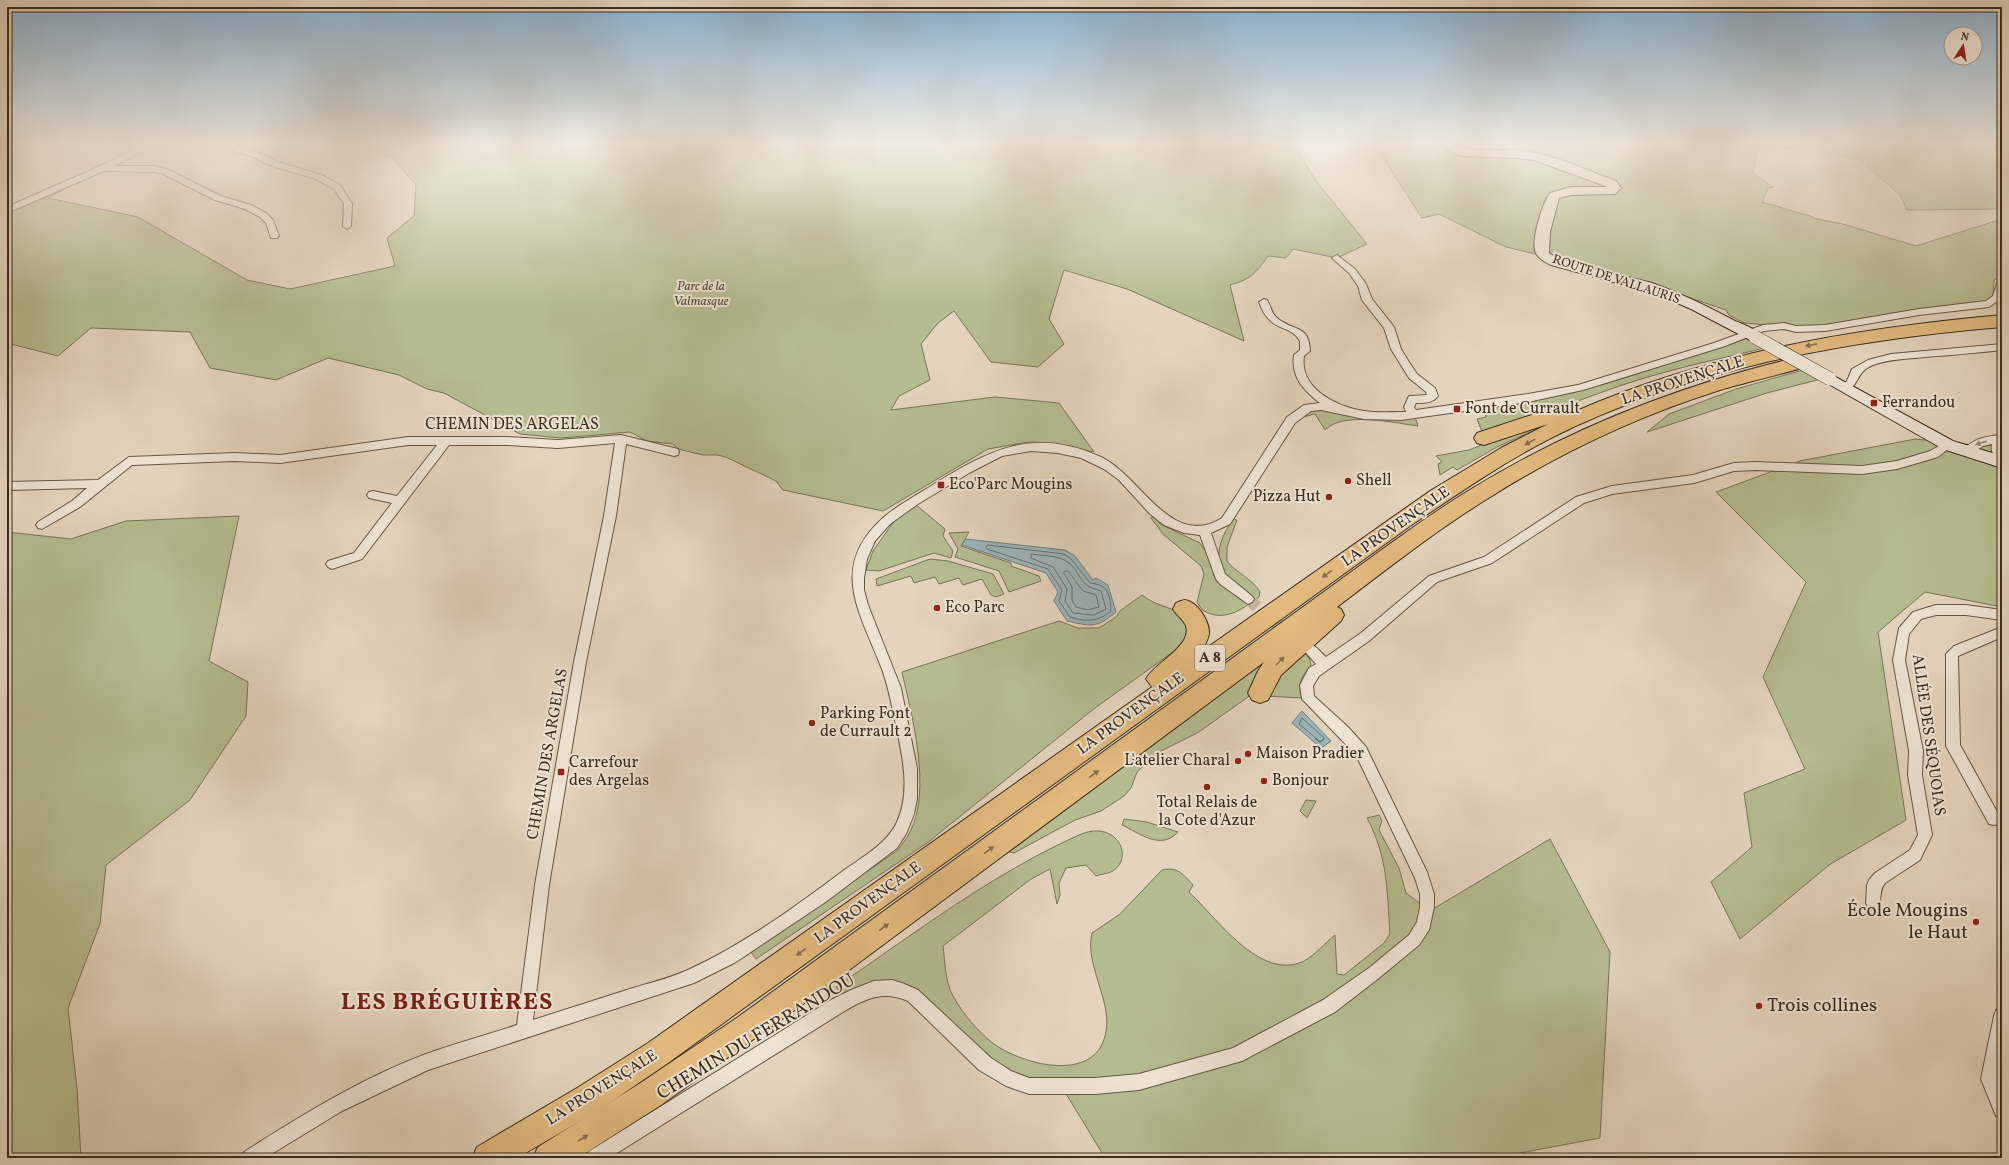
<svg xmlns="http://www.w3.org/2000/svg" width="2009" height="1165" viewBox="0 0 2009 1165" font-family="Vollkorn,serif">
	<rect width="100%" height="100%" fill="#e4d4bd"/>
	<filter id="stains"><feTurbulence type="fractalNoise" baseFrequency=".005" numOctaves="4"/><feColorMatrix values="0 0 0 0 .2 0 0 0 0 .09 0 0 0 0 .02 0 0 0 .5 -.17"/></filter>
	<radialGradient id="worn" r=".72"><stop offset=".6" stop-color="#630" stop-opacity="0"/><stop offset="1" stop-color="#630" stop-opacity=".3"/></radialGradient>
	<!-- green -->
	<g fill="#b5bc90" stroke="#787458">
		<path d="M360 142H1292L1316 181 1367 244 1337 258 1293 249 1286 258 1268 256C1255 274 1251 279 1230 285L1244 341 1127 289 1064 270 1049 319 1064 344 1038 367 991 362 954 311 938 323 921 344 930 380 899 396 891 410 995 397 1059 403 1094 452 1055 443 1028 442 988 449 883 511 783 490 776 481 728 458 718 455H703L678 449 673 444 647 441 630 432 561 438 520 434 444 393 427 389 399 375 328 358 276 380 210 368 190 332 91 328 58 356 7 343V206L54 187 63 190 48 198 138 217 247 280 290 289 395 266 387 238 414 216 416 185 394 160Z"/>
		<path d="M1373 142H2002V209L1907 210 1900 195 1860 160 1811 148 1758 150 1753 173 1773 187 1768 188 1762 202 1813 217 1812 218 1843 224 1916 246 2002 219V276L1994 280 1993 296 1980 304 1918 309 1824 326 1801 328 1744 323 1729 315 1726 310 1619 274 1506 247 1439 214 1422 218Z"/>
		<path d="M1748 338 1765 348C1723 358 1680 367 1638 380 1586 396 1536 419 1483 434L1477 419 1486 417 1483 408 1569 393 1601 385Z"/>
		<path d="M1803 370 1821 379 1767 393 1647 432 1669 414 1736 389Z"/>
		<path d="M1315 409 1415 417 1418 426C1395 423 1343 411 1325 430L1315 414 1299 418Z"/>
		<path d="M1554 421 1497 447 1457 470 1453 467 1440 475 1438 464 1442 462 1436 456 1469 450 1496 439Z"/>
		<path d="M1915 439 1986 446 2002 444V607L1925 592 1878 632 1906 820 1829 865 1740 939 1711 882 1752 847 1744 793 1805 769 1763 677 1806 582 1716 492 1800 461Z"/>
		<path d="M916 505 945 529 943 536 953 551 951 558 934 553 879 571 866 570 873 551 900 513Z"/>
		<path d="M239 516 209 661 248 682 246 716 190 800 106 865 100 924 68 1008 77 1088 81 1158H7V532L71 539 126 521Z"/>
		<path d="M1154 516 1160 524 1200 543 1206 552 1216 581 1244 602 1251 595C1243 589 1228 580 1223 571 1213 553 1223 534 1233 519L1237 520 1227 547V561C1236 573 1253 579 1260 592L1259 597C1241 610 1224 623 1202 610L1197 602 1204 574 1201 566 1163 534 1151 518Z"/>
		<path d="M969 532 961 546 1011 563V566L1039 576 1041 581 1009 592 999 571 955 557 958 549 949 533Z"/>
		<path d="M930 559 948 561 993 574 1004 594 996 597 991 595 982 579 963 585 959 578 939 584 935 577 914 583 911 576 877 586 876 579Z"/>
		<path d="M1142 595C1158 608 1175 606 1191 621L1184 644 1095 708 927 843 756 959 751 952 898 850C902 844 907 838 910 832 932 790 912 716 902 672L1059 621 1078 628H1099L1116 617 1120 611Z"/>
		<path d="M1300 650C1307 655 1311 658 1311 667 1301 674 1297 687 1302 698L1265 696Z"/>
		<path d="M1265 662 1252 694 1199 732 1157 753 1137 772 1131 788 1124 796 1101 811 1075 820 1014 853 1009 852Z"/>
		<path d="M1306 800 1316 801 1307 818 1300 811Z"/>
		<path d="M1379 815 1382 821 1379 830 1399 868 1406 893 1421 904 1433 909 1550 839 1610 952 1600 1138 1493 1158H1105L1059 1082C1049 1081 1035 1082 1025 1079 1012 1073 999 1066 988 1057 969 1041 919 984 897 982 878 980 861 990 844 997L836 987C915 933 992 874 1079 835 1117 818 1136 859 1111 872 1106 874 1101 874 1096 876L1086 865 1066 868 1059 883 1060 895 1057 904 1050 869 1031 879 943 946C945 961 945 982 953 996 963 1014 978 1032 994 1044 1019 1062 1079 1080 1100 1048 1122 1011 1083 970 1092 933L1120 914 1162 870C1177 866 1184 875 1193 885L1189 892C1216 917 1260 982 1304 961 1315 955 1325 943 1335 935L1337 974 1344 975 1384 943 1390 934C1387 890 1388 858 1367 818Z"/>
		<path d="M1124 819 1147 822 1178 832C1161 851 1139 833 1122 825Z"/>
	</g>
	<!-- water -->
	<g fill="#9ab5bb" stroke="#747f7d">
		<path d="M966 539 1065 550 1075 556 1093 580 1096 578 1108 585 1116 612C1096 629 1091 626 1067 621L1054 601 1058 592 1046 573 962 545Z"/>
		<path d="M1302 711 1331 741 1321 748 1292 723Z"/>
	</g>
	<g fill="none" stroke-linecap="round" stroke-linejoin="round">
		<!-- shore-far1 -->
		<g stroke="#6a716d" stroke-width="1">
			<path d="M988 545 1064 554 1072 560 1090 583C1108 585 1110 593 1111 611 1098 622 1086 622 1070 617L1059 601 1062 590 1048 569 987 549 986 547Z"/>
			<path d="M1032 554C1043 556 1060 555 1069 563 1084 576 1076 584 1101 591L1106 609 1094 615 1073 613 1065 601 1067 589 1053 567 1031 558Z"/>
			<path d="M1065 571H1068L1083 591 1096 595 1099 607 1088 610 1076 607 1072 600V587L1064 573Z"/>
			<path d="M1318 740 1299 724 1302 718 1324 738 1323 740"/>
		</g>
		<!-- shore -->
		<path stroke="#6a716d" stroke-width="1.5" d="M1316 739 1320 742 1324 739"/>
		<!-- minor-tunnel -->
		<path stroke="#c2b39d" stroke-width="12" stroke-dasharray="12 6" stroke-linecap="butt" d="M1248 599 1290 634"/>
		<!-- minor casing -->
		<g stroke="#655746" stroke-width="2">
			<g id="minor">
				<path d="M149 142H160L114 166H155L169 170 221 196 251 205 266 213 273 220 279 236 277 238H271L266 223 260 217 245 209 215 200 163 174 155 172 104 171 7 213V207L100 166Z"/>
				<path d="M225 142H234L240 147 257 152 278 162 322 175 340 185 352 204 351 226 347 229 343 226 344 204 334 189 316 179 272 166 251 156 234 151Z"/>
				<path d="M1337 255 1355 269 1366 284 1372 299 1394 327 1401 349 1409 362 1417 374 1435 388 1438 396C1433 403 1425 403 1416 403L1414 407 1416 410 1528 394 1578 385 1714 343 1763 325 1784 323 1796 326 1825 325 1919 309 1986 301 1993 296 1997 283 2002 280V298L1989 307 1919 315 1825 331 1796 332 1784 329 1764 331 1722 347 1583 390 1528 402 1401 420 1364 419 1321 410 1311 411 1295 423 1230 524 1211 533 1225 574 1252 596 1254 599 1252 602 1248 604 1220 584 1216 579 1200 535 1184 533 1164 525 1150 514 1119 480 1104 469 1081 458 1058 453 1031 451 1002 456 971 472 918 504 890 524 875 541 867 559 864 578V590L868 605 901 688 917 768V799L914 814 906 834 897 848 827 901 736 962 694 983 428 1070 342 1111 265 1158H242L244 1152C302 1115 362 1078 426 1054 456 1043 487 1035 517 1025L535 885 574 662 604 516 615 443 558 448 507 445H449L362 559 332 569 328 567 326 564 328 561 354 553 392 503 369 498 367 495 369 492 373 491 397 496 437 445H408L280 463 235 461 132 465 80 507 42 529 38 528 36 525 38 522 72 501 87 488 7 490V482L98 480 129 457 235 453 280 455 408 437H507L558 440 621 435 678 449 679 452 678 455 674 456 626 444 616 516 586 662 549 885 533 1020C567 1009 602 998 636 987 654 982 673 977 690 969 744 944 795 907 843 871 862 857 887 844 897 822 912 789 901 750 894 716 891 701 888 687 883 672 862 615 826 568 884 517 898 505 915 496 931 486 989 450 1033 426 1101 457 1141 476 1171 550 1222 518L1287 417 1304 405 1320 403C1303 390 1291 377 1294 355L1300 350V341C1290 323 1270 334 1259 302L1264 299 1267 300C1271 306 1271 312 1276 317 1292 332 1309 323 1310 351L1304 356C1299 389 1337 407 1364 411 1376 413 1389 412 1401 412H1406L1404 407 1409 396 1427 395 1426 392 1409 378 1391 349 1384 328 1362 300 1358 286 1349 273 1332 258Z"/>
				<path d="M2002 344V350C1976 353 1951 355 1925 357 1907 359 1889 359 1873 365 1856 371 1859 387 1845 392L1840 388 1847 381 1852 369 1868 360 1891 354Z"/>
				<path d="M2002 435V462C1995 460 1990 451 1992 444L1983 446 1968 456 1963 452C1971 438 1988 436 2002 435Z"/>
				<path d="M1948 441 1953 445 1938 457 1897 469 1862 474 1755 470 1734 471 1694 483 1612 494 1584 503 1492 563 1437 582 1369 641 1319 676 1313 686 1314 696 1348 727 1366 747 1427 872 1434 894V907L1429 930 1419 945 1379 978 1335 1012 1242 1061 1139 1090 1095 1094H1029L1006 1086 979 1070 908 1001C883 990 864 999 843 1012L609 1158H586L588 1152 831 1000 851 990 874 981 892 980 902 983 918 990 991 1058 1011 1071 1029 1078H1095L1139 1074 1233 1048 1323 1000 1369 968 1409 935 1417 922 1420 907V894L1415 878 1356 755 1302 699 1300 685 1309 668 1316 664 1302 648 1304 644C1313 641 1319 651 1326 657L1361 633 1429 576 1484 557 1576 497 1612 486 1693 475 1734 463 1755 462 1862 466 1897 461 1930 451Z"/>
				<path d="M1936 605H1966L2002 610V620L1966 615H1936L1921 619 1909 634 1905 660 1923 751 1922 775 1932 835 1920 860 1885 883C1879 890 1882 899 1878 908L1873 910 1868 908 1866 903 1867 885 1869 880 1875 873 1910 850 1918 835 1908 775 1909 751 1893 660 1899 628 1913 612Z"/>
				<path d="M2002 627V637L1958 656 1960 745 2001 819 1999 824 1994 825 1989 824 1946 746V654L1954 646Z"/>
				<path d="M2002 1008V1055L1997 1079 2002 1090V1118L1996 1116 1981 1079 1994 1016 1996 1010Z"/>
			</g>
		</g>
		<!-- secondary casing -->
		<g stroke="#3b2d1f" stroke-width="2">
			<g id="secondary">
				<path d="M1440 142H1452C1460 155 1503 149 1517 150 1551 153 1585 170 1616 181L1621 188 1615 194 1572 195 1559 198 1550 232 1549 253C1562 264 1631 277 1652 283 1680 293 1707 306 1733 320 1742 324 1757 329 1762 337L1760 340H1750L1691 309 1657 294 1551 265C1545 262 1537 258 1535 251 1532 238 1542 204 1550 193L1571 187H1608L1534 160 1517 158 1460 156 1445 149Z"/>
				<path d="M1830 374 1953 441 2002 456V468L1943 449 1825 382 1823 379 1825 376Z"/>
			</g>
		</g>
		<!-- motorway casing -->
		<g stroke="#3b2d1f" stroke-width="2">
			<g id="motorway">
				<path d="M2002 315V327C1847 340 1691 368 1551 438 1502 463 1456 495 1410 526L668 1063 599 1110 517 1158H472L477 1147 577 1088 648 1043 1152 687 1146 679C1154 663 1192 647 1186 626 1184 620 1176 615 1173 609L1176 603C1179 602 1182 600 1185 600 1198 602 1210 622 1209 634 1208 640 1204 646 1201 652L1430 491 1501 448 1548 424 1484 445 1477 443 1474 438 1477 433 1565 404 1572 406 1574 412C1709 353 1856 328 2002 315Z"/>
				<path d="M1795 358 1802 360 1804 364 1802 368C1774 376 1747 382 1720 390 1638 416 1559 453 1487 499 1435 531 1386 570 1337 607L1341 609 1344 615 1341 621 1281 675 1268 700 1260 703 1252 700 1248 693 1258 671 1264 662 806 1002 661 1105 578 1158H533L538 1147 639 1084 738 1017 1387 546C1415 526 1443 506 1473 488 1573 427 1681 385 1795 358Z"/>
			</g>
		</g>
		<!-- minor -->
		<use href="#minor" fill="#ede3d4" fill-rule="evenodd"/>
		<!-- secondary -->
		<use href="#secondary" fill="#ede3d4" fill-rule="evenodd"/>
		<!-- motorway -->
		<use href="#motorway" fill="#e2ba7e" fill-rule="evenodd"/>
		<!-- secondary-bridge casing -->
		<g stroke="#3b2d1f" stroke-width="14" stroke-linecap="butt">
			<path id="secondary-bridge" d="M1755 337 1830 379"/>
		</g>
		<!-- secondary-bridge -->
		<use href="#secondary-bridge" stroke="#ede3d4" stroke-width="13"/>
	</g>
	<!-- one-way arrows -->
	<defs><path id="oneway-solid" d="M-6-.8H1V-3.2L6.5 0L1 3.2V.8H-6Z"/></defs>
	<g fill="#866c4a">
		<use href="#oneway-solid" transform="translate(1811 345) rotate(169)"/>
		<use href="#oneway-solid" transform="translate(1530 442) rotate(151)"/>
		<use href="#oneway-solid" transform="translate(1327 574) rotate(144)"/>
		<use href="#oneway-solid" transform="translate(1280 661) rotate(-45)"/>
		<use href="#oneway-solid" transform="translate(1094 774) rotate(-36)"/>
		<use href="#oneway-solid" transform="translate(989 850) rotate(-36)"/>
		<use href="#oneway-solid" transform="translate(884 927) rotate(-36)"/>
		<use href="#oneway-solid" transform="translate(801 952) rotate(144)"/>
		<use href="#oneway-solid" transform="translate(583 1138) rotate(-31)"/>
	</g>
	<use fill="#94887a" href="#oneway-solid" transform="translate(1981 443) rotate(164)"/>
	<!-- sky -->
	<linearGradient id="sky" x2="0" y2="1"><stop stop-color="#89b4d6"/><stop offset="0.47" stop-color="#f3ece1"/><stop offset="1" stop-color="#f3ece1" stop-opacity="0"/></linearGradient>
	<rect width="2009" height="305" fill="url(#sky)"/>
	<!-- markers -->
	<g fill="#8f2418" stroke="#ede3d4" stroke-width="1.5">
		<rect x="1870" y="399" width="8" height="8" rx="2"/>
		<rect x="1453" y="405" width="8" height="8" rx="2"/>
		<circle cx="1348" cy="481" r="4"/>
		<rect x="937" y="481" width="8" height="8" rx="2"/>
		<circle cx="1329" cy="497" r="4"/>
		<circle cx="937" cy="608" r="4"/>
		<circle cx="812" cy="723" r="4"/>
		<circle cx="1248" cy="754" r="4"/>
		<circle cx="1238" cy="761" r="4"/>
		<rect x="557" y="768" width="8" height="8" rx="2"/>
		<circle cx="1264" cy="781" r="4"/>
		<circle cx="1207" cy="787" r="4"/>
		<circle cx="1976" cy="922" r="4"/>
		<circle cx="1759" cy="1006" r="4"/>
	</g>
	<g text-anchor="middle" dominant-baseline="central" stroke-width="4" stroke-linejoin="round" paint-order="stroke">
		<!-- far-street labels -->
		<g font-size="13" fill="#3b2d1f" stroke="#ede3d4">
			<text transform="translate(1616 280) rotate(18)">ROUTE DE VALLAURIS</text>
		</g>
		<!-- far-park labels -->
		<g font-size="13" font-style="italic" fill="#534a36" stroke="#ede3d4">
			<text x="701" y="287">Parc de la<tspan x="701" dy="15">Valmasque</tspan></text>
		</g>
		<!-- shield labels -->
		<rect fill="#ede3d4" stroke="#706455" stroke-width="1" x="1195" y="645" width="30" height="26" rx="3"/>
		<g font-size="15" font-weight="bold" fill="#3b2d1f">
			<text x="1210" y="658">A 8</text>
		</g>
		<!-- street labels -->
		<g font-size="16" fill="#3b2d1f" stroke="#ede3d4">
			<text transform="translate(1683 381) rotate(-18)">LA PROVENÇALE</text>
			<text x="512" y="425">CHEMIN DES ARGELAS</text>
			<text transform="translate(1396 527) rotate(-35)">LA PROVENÇALE</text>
			<text transform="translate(1131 714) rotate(-36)">LA PROVENÇALE</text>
			<text transform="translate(1928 735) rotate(82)">ALLÉE DES SÉQUOIAS</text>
			<text transform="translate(548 754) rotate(-80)">CHEMIN DES ARGELAS</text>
			<text transform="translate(868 903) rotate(-36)">LA PROVENÇALE</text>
			<text transform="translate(602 1088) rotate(-32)">LA PROVENÇALE</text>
		</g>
		<!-- poi labels -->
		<g font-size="16" fill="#3b2d1f" stroke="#ede3d4" text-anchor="start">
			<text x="1882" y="403">Ferrandou</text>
			<text x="1465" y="409">Font de Currault</text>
			<text x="1356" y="481">Shell</text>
			<text x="949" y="485">Eco'Parc Mougins</text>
			<text x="1321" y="497" text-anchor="end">Pizza Hut</text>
			<text x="945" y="608">Eco Parc</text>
			<text x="820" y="714">Parking Font<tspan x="820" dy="18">de Currault 2</tspan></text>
			<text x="1256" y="754">Maison Pradier</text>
			<text x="1230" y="761" text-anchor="end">L'atelier Charal</text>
			<text x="569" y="763">Carrefour<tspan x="569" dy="18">des Argelas</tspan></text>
			<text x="1272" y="781">Bonjour</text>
			<text x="1207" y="803" text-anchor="middle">Total Relais de<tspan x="1207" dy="18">la Cote d'Azur</tspan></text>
		</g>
		<!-- near-poi labels -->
		<g font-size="19" fill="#3b2d1f" stroke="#ede3d4" text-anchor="end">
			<text x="1968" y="911">École Mougins<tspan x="1968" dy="22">le Haut</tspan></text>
			<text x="1767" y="1006" text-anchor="start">Trois collines</text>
		</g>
		<!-- near-street labels -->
		<g font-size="19" fill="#3b2d1f" stroke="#ede3d4">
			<text transform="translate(756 1037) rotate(-31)">CHEMIN DU FERRANDOU</text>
		</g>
		<!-- near-district labels -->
		<g font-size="24" font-weight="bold" letter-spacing="1" fill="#7a1f14" stroke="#ede3d4">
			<text x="447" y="1003">LES BRÉGUIÈRES</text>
		</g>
	</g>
	<!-- margin -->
	<rect width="2009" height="1165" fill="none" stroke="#e4d4bd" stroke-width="24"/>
	<rect x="8" y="8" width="1993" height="1149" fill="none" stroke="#3b2d1f" stroke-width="2"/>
	<rect x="12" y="12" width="1985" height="1141" fill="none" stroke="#3b2d1f"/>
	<!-- north arrow -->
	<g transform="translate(1963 46) rotate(12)"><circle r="19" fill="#ede3d4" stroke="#a69a8c"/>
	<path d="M0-3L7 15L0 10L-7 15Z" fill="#8f2418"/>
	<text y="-6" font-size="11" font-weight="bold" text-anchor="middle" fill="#3b2d1f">N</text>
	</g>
	<rect width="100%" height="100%" filter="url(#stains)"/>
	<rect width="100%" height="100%" fill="url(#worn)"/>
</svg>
